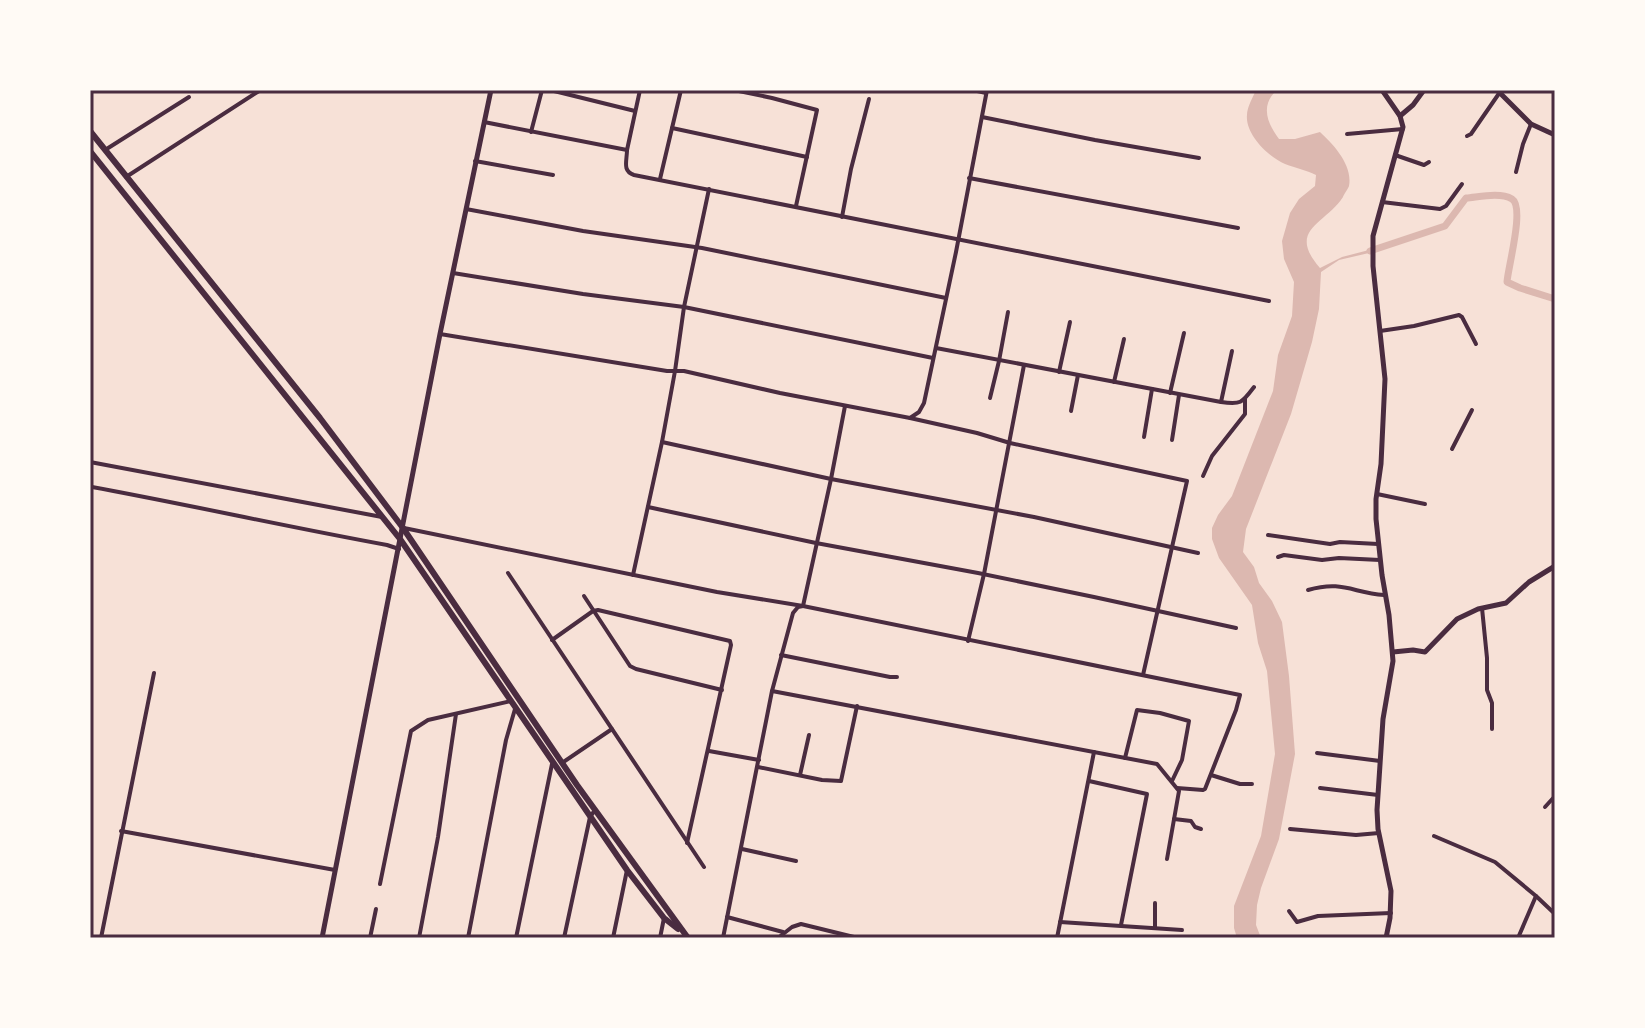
<svg xmlns="http://www.w3.org/2000/svg" width="1645" height="1028" viewBox="0 0 1645 1028" font-family="Montserrat,sans-serif">
	<rect width="100%" height="100%" fill="#f7e1d7"/>
	<!-- water -->
	<path fill="#dcb8b0" d="M1256 90H1277C1260 105 1267 123 1279 139H1295L1320 132C1333 144 1353 165 1349 186 1349 187 1343 196 1343 197 1326 224 1286 229 1320 268L1342 257 1369 250V253L1339 260 1321 272 1319 309 1312 342 1291 414 1246 529 1243 552 1254 567 1259 583 1272 601 1282 622 1289 676 1295 754 1279 839 1261 888 1257 905 1256 925 1261 938H1237L1234 928V906L1261 836 1275 754 1267 671 1258 643 1252 605 1219 558 1212 539V528L1218 515 1232 496 1273 391 1278 355 1292 316 1294 282 1284 259 1282 241 1290 213 1299 199 1315 186 1316 175C1306 170 1296 168 1285 164 1268 157 1245 134 1247 115 1247 107 1253 97 1256 90Z"/>
	<g fill="none" stroke-linecap="round" stroke-linejoin="round">
		<!-- canal -->
		<path stroke="#dcb8b0" stroke-width="7" d="M1370 251 1445 226 1466 198C1479 197 1500 192 1512 199 1525 207 1508 267 1507 282L1520 288 1555 299"/>
		<!-- minor -->
		<g stroke="#4a2c40" stroke-width="4">
			<path d="M550 90 635 111"/>
			<path d="M734 90 772 98 817 110 796 206"/>
			<path d="M973 90 986 93"/>
			<path d="M982 117 1095 140 1199 158"/>
			<path d="M484 122 627 150C627 161 622 171 634 175L1269 301"/>
			<path d="M672 128 807 157"/>
			<path d="M531 132 542 90"/>
			<path d="M1347 134 1403 129"/>
			<path d="M1467 136 1471 134 1500 92"/>
			<path d="M105 150 189 97"/>
			<path d="M627 150 640 90"/>
			<path d="M1395 155 1424 165 1429 162"/>
			<path d="M475 161 553 175"/>
			<path d="M1516 172 1523 144 1531 124"/>
			<path d="M126 177 259 91"/>
			<path d="M969 178 1238 228"/>
			<path d="M660 179 681 90"/>
			<path d="M1382 202 1440 209 1446 206 1462 184"/>
			<path d="M466 209 583 231 702 248 946 298"/>
			<path d="M842 217 851 169 869 99"/>
			<path d="M453 273 583 294 684 307 933 358"/>
			<path d="M1380 331 1414 326 1459 315 1462 317 1476 344"/>
			<path d="M440 334 667 371H684L780 393 910 418 977 433 1010 443 1187 481 1143 675"/>
			<path d="M936 348 1221 402C1241 405 1242 403 1254 387"/>
			<path d="M1059 372 1070 322"/>
			<path d="M1114 382 1124 339"/>
			<path d="M1170 393 1184 333"/>
			<path d="M990 398 999 361 1008 312"/>
			<path d="M1221 402 1232 351"/>
			<path d="M1071 411 1078 375"/>
			<path d="M910 418 919 412 924 403 956 252 987 90"/>
			<path d="M1144 437 1152 389"/>
			<path d="M1172 440 1179 395"/>
			<path d="M662 442 831 479 1034 517 1198 553"/>
			<path d="M1452 449 1472 410"/>
			<path d="M90 462 382 517"/>
			<path d="M1203 476 1212 456 1245 414V399"/>
			<path d="M90 488 92 487C190 505 288 527 387 545L399 549"/>
			<path d="M1377 494 1425 504"/>
			<path d="M648 507 816 543 978 573 1094 597 1236 628"/>
			<path d="M404 528 717 592 803 606 1240 695 1236 710 1205 789 1203 790 1177 788"/>
			<path d="M1268 535 1330 544 1340 542 1378 544"/>
			<path d="M1278 557 1284 555 1322 560 1339 558 1380 560"/>
			<path d="M508 573 704 867"/>
			<path d="M633 575 662 442 675 371 684 307 709 189"/>
			<path d="M1308 590C1343 580 1353 593 1384 595"/>
			<path d="M584 596 630 666 636 669 722 690"/>
			<path d="M1482 608 1487 658V690L1492 703V729"/>
			<path d="M552 640 593 611 598 610 730 641 731 645 687 843"/>
			<path d="M968 641 984 574 1024 365"/>
			<path d="M781 655 890 677H897"/>
			<path d="M772 691 1157 764 1179 791 1167 859"/>
			<path d="M709 751 759 760"/>
			<path d="M1317 753 1380 761"/>
			<path d="M1125 758 1137 710 1160 713 1189 721 1182 760 1172 781"/>
			<path d="M562 763 612 729"/>
			<path d="M758 767 822 780 841 781 857 706"/>
			<path d="M800 775 809 735"/>
			<path d="M1211 775 1240 784H1252"/>
			<path d="M1089 781 1147 794 1121 925"/>
			<path d="M1320 788 1378 795"/>
			<path d="M1545 807 1555 796"/>
			<path d="M1174 819 1191 821 1195 827 1201 829"/>
			<path d="M1290 829 1356 835 1379 833"/>
			<path d="M121 831 335 870"/>
			<path d="M1434 836 1495 862 1536 896 1555 914"/>
			<path d="M742 849 796 861"/>
			<path d="M380 884 411 731 428 720 511 701"/>
			<path d="M1289 911 1297 922 1318 916 1391 913"/>
			<path d="M727 917 783 932"/>
			<path d="M1060 922 1182 930"/>
			<path d="M1155 928V903"/>
			<path d="M101 938 154 673"/>
			<path d="M370 938 376 909"/>
			<path d="M419 938 438 837 456 714"/>
			<path d="M468 938 506 740 515 709"/>
			<path d="M516 938 552 764"/>
			<path d="M564 938 590 817 595 810"/>
			<path d="M613 938 627 870"/>
			<path d="M660 938 664 918"/>
			<path d="M723 938 772 691 793 613 798 607 803 606 831 479 845 406"/>
			<path d="M778 938 792 927 801 924 858 938"/>
			<path d="M1057 938 1094 752"/>
			<path d="M1518 938 1536 896"/>
		</g>
		<!-- tertiary -->
		<g stroke="#4a2c40" stroke-width="5">
			<path d="M1497 90 1531 124 1555 135"/>
			<path d="M1400 116 1413 105 1424 90"/>
			<path d="M1393 652 1413 650 1425 652 1457 619 1478 609 1506 603 1529 582 1555 566"/>
			<path d="M322 938 440 334 491 90"/>
		</g>
		<!-- secondary -->
		<path stroke="#4a2c40" stroke-width="5" d="M1382 90 1400 116 1403 127 1373 236V266L1385 379 1381 464 1376 499V519L1382 575 1389 615 1393 661 1383 719 1377 810 1378 829 1391 891 1390 918 1386 938"/>
		<!-- trunk -->
		<g stroke="#4a2c40" stroke-width="6">
			<path d="M90 131 320 418 403 528 577 785 688 938"/>
			<path d="M90 151 400 539 627 870 664 918 678 929"/>
		</g>
	</g>
	<!-- border -->
	<rect width="1645" height="1028" fill="none" stroke="#fffaf5" stroke-width="184"/>
	<rect x="92" y="92" width="1461" height="844" fill="none" stroke="#4a2c40" stroke-width="3"/>
</svg>
